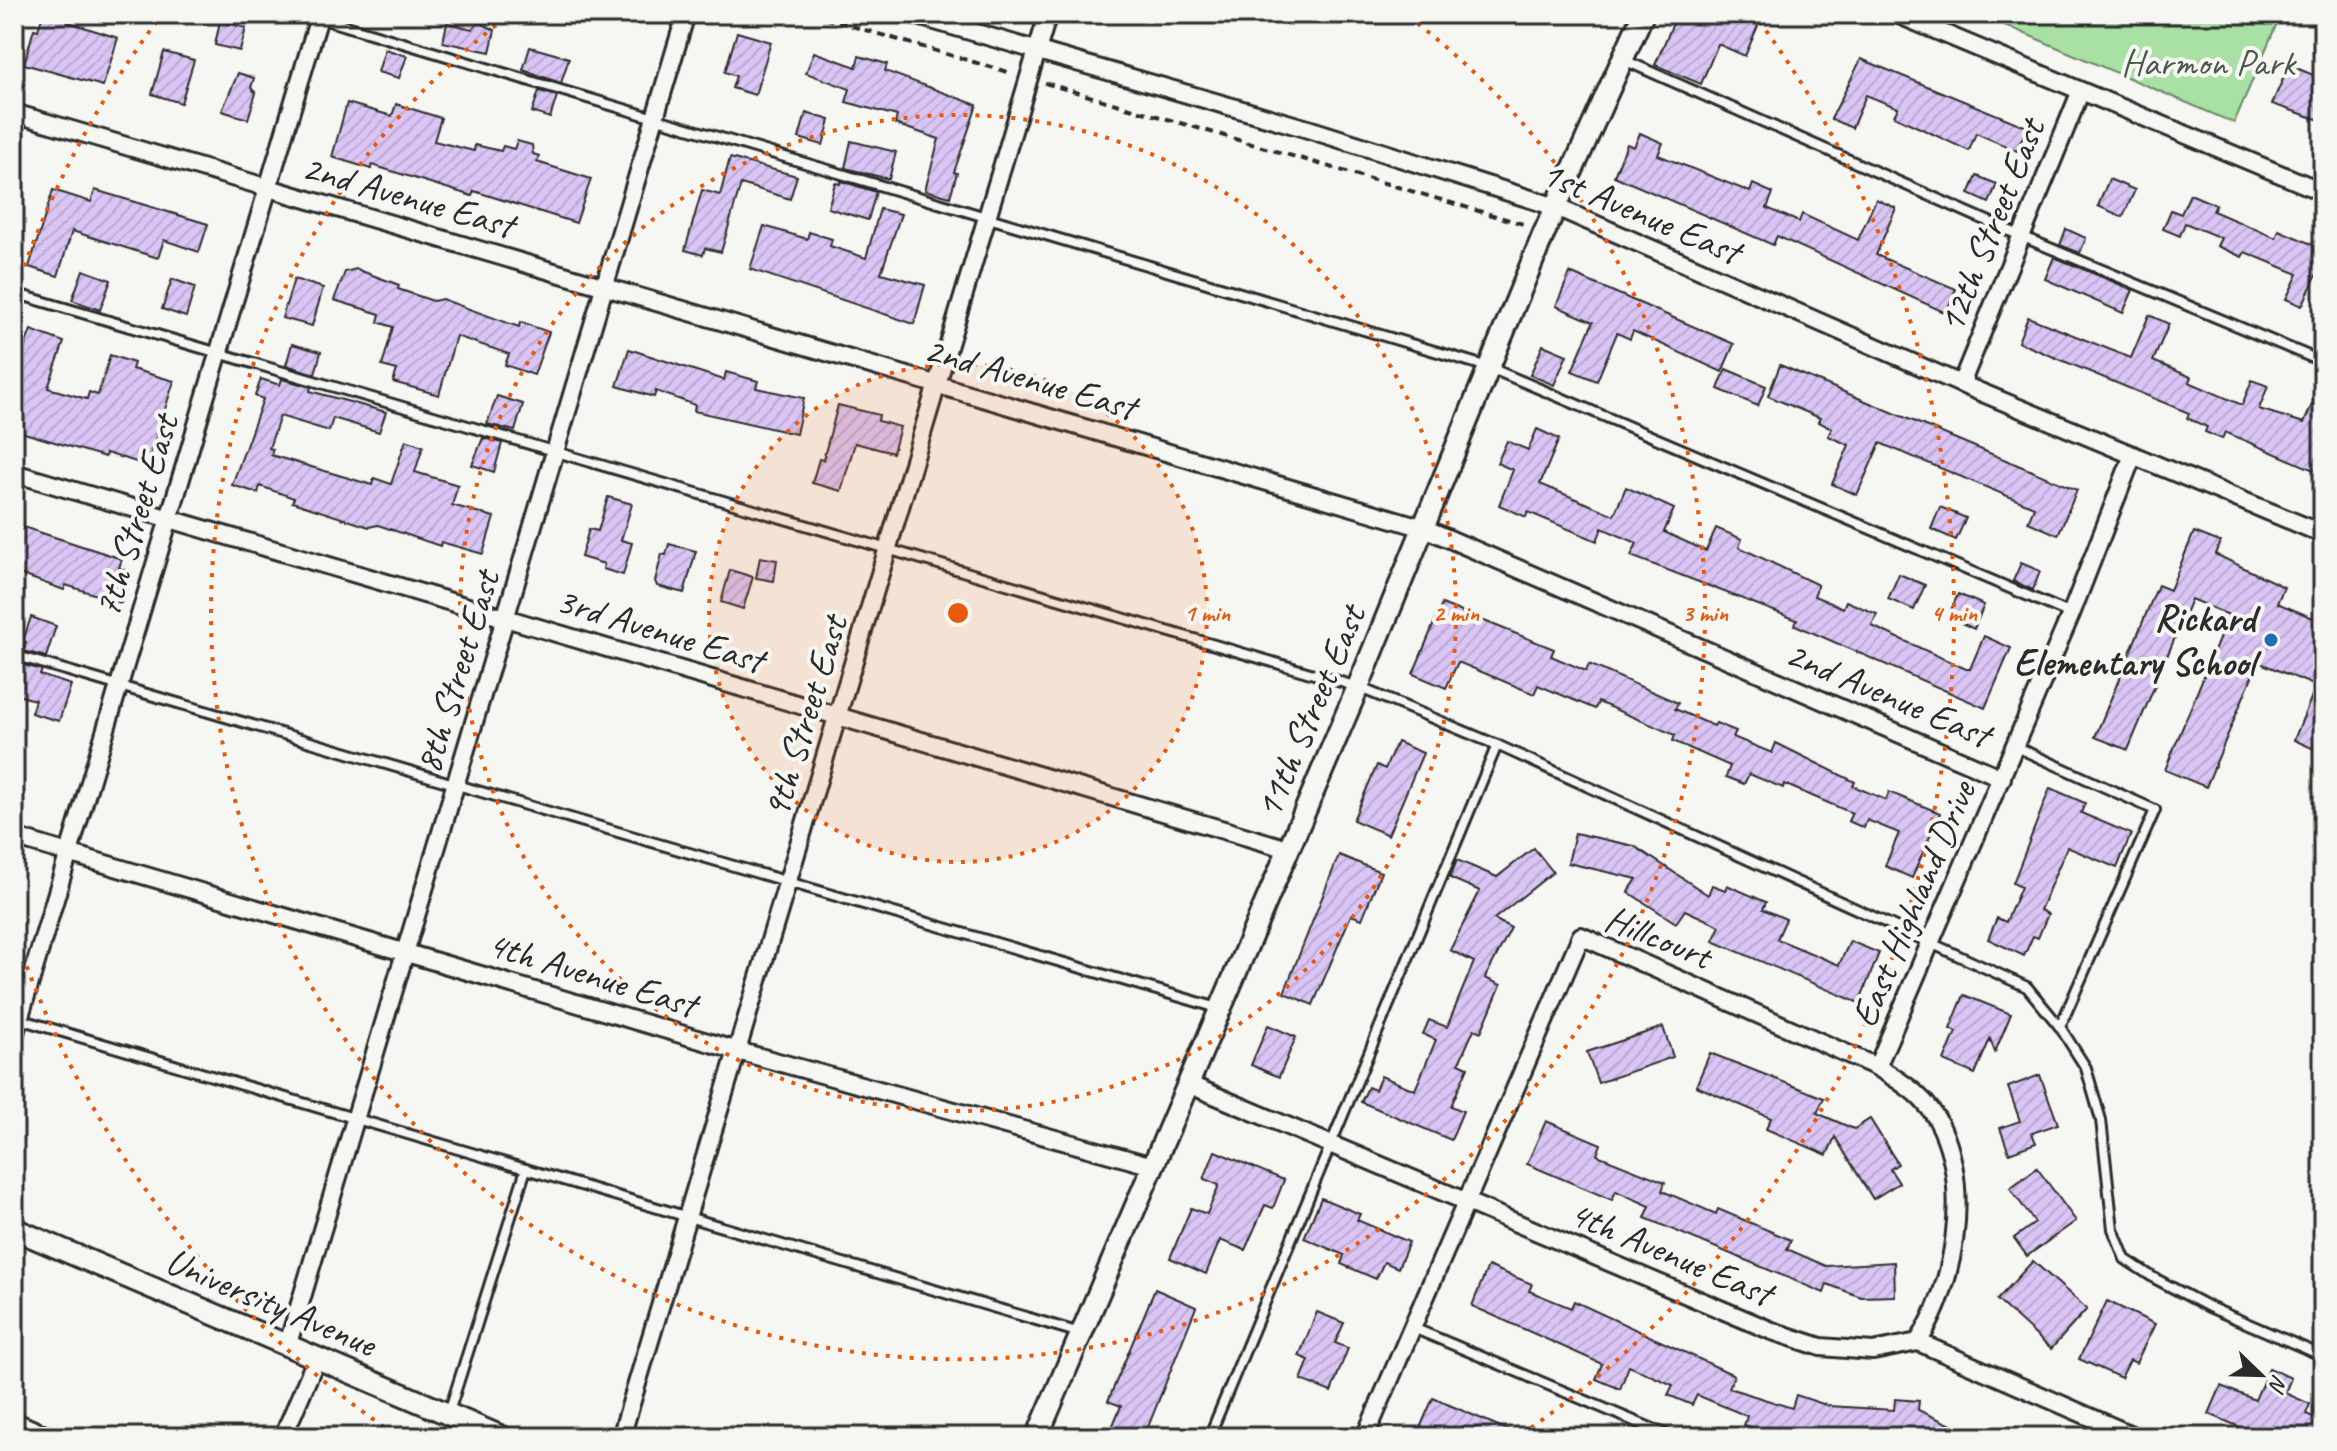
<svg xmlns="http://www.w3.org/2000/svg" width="2337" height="1451" viewBox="0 0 2337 1451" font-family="Caveat,sans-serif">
	<defs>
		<pattern id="building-hatch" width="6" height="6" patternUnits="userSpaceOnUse" patternTransform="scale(2)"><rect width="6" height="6" fill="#dac5f5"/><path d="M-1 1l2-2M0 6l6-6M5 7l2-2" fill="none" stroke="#bba9d2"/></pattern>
	</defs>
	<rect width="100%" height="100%" fill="#f6f6f2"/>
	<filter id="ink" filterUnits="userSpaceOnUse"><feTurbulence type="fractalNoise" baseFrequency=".0125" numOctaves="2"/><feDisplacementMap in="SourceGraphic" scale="16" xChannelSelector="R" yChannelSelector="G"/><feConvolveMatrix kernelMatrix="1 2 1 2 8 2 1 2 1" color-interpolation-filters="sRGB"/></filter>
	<g filter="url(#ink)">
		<!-- green -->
		<path fill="#a9e1a5" stroke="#6a8668" stroke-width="2" d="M1979 14H2281L2234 123Z"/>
		<!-- building -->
		<g fill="url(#building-hatch)" stroke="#2b2b2b" stroke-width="2">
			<path d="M43 14 69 17 68 22 118 38 103 86 24 64 34 29 38 30Z"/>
			<path d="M1677 14H1763L1745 56 1718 44 1701 84 1655 65Z"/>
			<path d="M220 21 246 28 240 51 215 45Z"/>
			<path d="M479 22 495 30 490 52 443 42 447 23 472 29Z"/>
			<path d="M737 32 771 42 755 95 732 88 736 76 725 72Z"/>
			<path d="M530 47 569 58 561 83 523 70Z"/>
			<path d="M385 49 407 56 399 78 378 72Z"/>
			<path d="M164 52 194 60 181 103 152 94Z"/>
			<path d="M814 52 856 67 859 56 887 64 885 71 977 105 954 172 957 173 950 197 925 190 939 139 895 124 897 116 846 102 850 89 806 73Z"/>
			<path d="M1861 59 2027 127 2017 151 1976 133 1969 151 1894 116 1898 108 1866 95 1852 128 1831 119Z"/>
			<path d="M2289 65 2323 79V121L2272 104Z"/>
			<path d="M238 73 254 78 251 88 256 93 248 119 222 111Z"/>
			<path d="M539 91 557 96 550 118 532 112Z"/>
			<path d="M347 103 392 116 396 104 441 118 434 141 474 151 475 145 501 151 503 146 514 149 517 141 532 145 533 154 539 156 537 162 591 179 576 223 474 191 472 196 372 165 371 169 332 157Z"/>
			<path d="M806 113 830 120 823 145 799 138Z"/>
			<path d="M1640 133 1663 143 1658 155 1750 192 1753 184 1773 193 1767 208 1799 222 1802 214 1858 240 1876 199 1896 208 1876 255 1956 289 1946 313 1777 236 1773 245 1614 176 1627 144 1634 147Z"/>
			<path d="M851 141 896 152 889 179 845 168Z"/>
			<path d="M730 158 797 176 790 199 741 184 721 252 705 248 703 255 685 250 702 190 720 195Z"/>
			<path d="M1977 176 1997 184 1989 203 1969 194Z"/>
			<path d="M2109 179 2135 190 2123 217 2098 206Z"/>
			<path d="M841 181 876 192 868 220 828 208 835 183 840 184Z"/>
			<path d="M53 190 91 202 95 190 208 224 199 252 164 240 158 258 72 231 58 276 29 267Z"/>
			<path d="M2190 194 2216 205 2213 211 2276 238 2279 230 2323 249V261L2302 306 2286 299 2298 274 2245 252 2242 257 2217 246 2221 238 2185 223 2180 236 2163 229 2171 210 2181 214Z"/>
			<path d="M880 209 901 214 881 273 925 285 914 324 750 269 764 226 807 239 809 232 832 239 830 246 866 258Z"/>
			<path d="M2066 229 2086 238 2080 253 2060 245Z"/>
			<path d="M2054 257 2133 290 2123 313 2045 279Z"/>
			<path d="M356 269 399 285 398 289 433 301 442 299 519 327 520 322 549 332 534 375 505 365 509 354 456 336 439 395 393 382 397 370 382 366 393 327 378 322 380 314 334 300 345 272Z"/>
			<path d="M83 270 111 280 100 310 72 300Z"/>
			<path d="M1570 273 1734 344 1722 372 1633 331 1630 339 1617 333 1597 381 1572 371 1593 322 1556 306Z"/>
			<path d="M172 279 195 287 186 317 162 309Z"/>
			<path d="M294 279 323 288 312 326 282 318Z"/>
			<path d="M2149 315 2169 324 2153 361 2191 377 2189 382 2242 405 2252 380 2268 386 2259 409 2304 423 2323 379V474L2225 432 2222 439 2205 432 2207 427 2187 418 2189 413 2018 342 2028 317 2131 358Z"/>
			<path d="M31 330 64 342 48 388 87 399 89 392 98 395 110 355 134 363 132 369 174 381 147 465 106 453 105 457 14 430V375Z"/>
			<path d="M292 344 321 352 315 374 286 365Z"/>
			<path d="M1543 345 1567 355 1554 385 1530 375Z"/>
			<path d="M629 349 724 380 726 372 758 381 756 388 804 398 796 434 694 411 695 405 656 391 654 397 617 386Z"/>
			<path d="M1780 365 2077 490 2058 535 2028 522 2034 507 1880 443 1857 495 1832 484 1849 445 1828 436 1832 428 1818 422 1820 418 1768 396Z"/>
			<path d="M1726 369 1766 386 1758 406 1718 389Z"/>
			<path d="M261 379 280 385 282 379 311 387 310 391 386 412 379 432 333 418 329 431 280 416 269 448 273 449 271 455 372 485 374 478 391 484 406 440 423 446 415 472 458 485 452 505 494 517 483 554 441 542 440 546 378 525 369 527 292 502 294 498 260 486 258 493 232 485 263 399 255 396Z"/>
			<path d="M497 396 523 404 515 431 487 424Z"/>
			<path d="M838 405 879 415 878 421 900 427 893 453 855 443 841 491 812 483 819 459 823 460Z"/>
			<path d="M1537 429 1559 439 1540 484 1614 515 1626 487 1674 509 1664 532 1706 551 1716 528 1742 539 1739 547 1818 585 1814 596 1843 608 1846 601 1877 614 1872 626 1966 669H1970L1984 636 2011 648 1985 708 1795 625 1797 620 1631 556 1637 543 1602 528 1597 541 1528 512 1526 517 1499 505 1513 470 1497 463 1507 441 1528 450Z"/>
			<path d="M483 438 502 443 494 472 472 465Z"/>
			<path d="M608 497 632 504 621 540 632 543 623 575 603 569 604 564 581 557 589 529 598 531Z"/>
			<path d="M1940 507 1966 518 1956 540 1931 529Z"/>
			<path d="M14 524 122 559 119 568 131 572 121 603 66 585 64 590 14 572Z"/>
			<path d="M2194 532 2220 542 2215 554 2284 587 2277 603 2323 622V753L2294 740 2316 686 2258 662 2206 787 2165 770 2229 615 2191 599 2128 750 2095 737 2158 585 2170 590Z"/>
			<path d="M669 544 696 551 684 593 657 586 655 581 662 554 666 555Z"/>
			<path d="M760 557 777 560 774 581 756 578Z"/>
			<path d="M2021 563 2040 571 2033 590 2013 581Z"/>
			<path d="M730 570 753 577 743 609 721 602Z"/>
			<path d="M1899 574 1925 585 1914 610 1888 599Z"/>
			<path d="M1958 594 1984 605 1974 629 1948 617Z"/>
			<path d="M1442 604 1554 649 1551 656 1586 671 1589 664 1678 703 1675 709 1714 726 1716 723 1736 731 1733 737 1772 753 1776 743 1855 782 1853 786 1886 800 1889 792 1940 813 1912 878 1885 866 1899 833 1867 820 1864 828 1848 821 1852 813 1784 784 1783 788 1749 774 1744 784 1726 777 1730 766 1673 741 1675 735 1598 702 1595 709 1538 685 1534 694 1458 662 1446 688 1413 674Z"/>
			<path d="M31 617 56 626 46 657 24 651 26 642 23 641Z"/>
			<path d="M20 664 42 670 40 675 71 685 59 721 31 713 35 700 14 694Z"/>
			<path d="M1397 742 1423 753 1388 835 1353 820 1377 765 1385 769Z"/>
			<path d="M2050 788 2085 803 2081 813 2131 834 2117 868 2067 847 2040 910 2048 914 2038 938 2033 936 2024 956 1988 939 1997 918 2006 922 2021 887 2013 883Z"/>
			<path d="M1575 833 1634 846 1708 895 1712 885 1725 890 1727 885 1766 902 1763 909 1786 919 1777 939 1839 965 1850 941 1879 953 1859 1003 1713 941 1720 926 1685 910 1676 923 1628 892 1637 879 1568 863Z"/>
			<path d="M1534 848 1553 872 1494 919 1511 928 1485 978 1501 985 1481 1032 1474 1029 1459 1063 1468 1067 1451 1106 1463 1111 1451 1140 1361 1102 1368 1087 1375 1090 1381 1076 1415 1090 1436 1040 1423 1034 1429 1020 1447 1027 1474 962 1450 950 1480 891 1450 878 1457 860 1497 877Z"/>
			<path d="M1339 855 1381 872 1362 919 1351 915 1313 1005 1284 993Z"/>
			<path d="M1964 995 2011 1014 1995 1052 1990 1039 1975 1074 1944 1061 1956 1032 1950 1029Z"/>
			<path d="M1268 1025 1296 1037 1279 1077 1251 1065Z"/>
			<path d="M1663 1027 1673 1057 1598 1083 1587 1052Z"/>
			<path d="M1710 1053 1824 1098 1817 1113 1854 1129 1870 1119 1898 1164 1890 1169 1899 1183 1873 1199 1835 1137 1827 1155 1766 1129 1771 1118 1696 1086Z"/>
			<path d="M2040 1075 2058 1124 2032 1133 2036 1143 2009 1153 2000 1128 2020 1121 2008 1087Z"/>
			<path d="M1546 1121 1601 1144 1597 1155 1665 1182 1662 1191 1716 1214 1718 1209 1791 1240 1787 1249 1826 1266 1894 1262 1895 1296 1861 1297 1827 1284 1824 1293 1645 1218 1650 1206 1616 1191 1612 1200 1527 1164Z"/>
			<path d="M1215 1151 1284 1180 1273 1208 1265 1205 1245 1250 1220 1240 1206 1274 1170 1258 1191 1208 1207 1214 1219 1185 1204 1179Z"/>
			<path d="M2037 1168 2076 1221 2027 1256 2014 1238 2035 1223 2010 1188Z"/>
			<path d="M1321 1198 1360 1214 1357 1220 1409 1242 1398 1268 1384 1262 1376 1279 1341 1264 1344 1255 1304 1238Z"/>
			<path d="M2033 1261 2087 1309 2051 1349 1997 1300Z"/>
			<path d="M1488 1266 1532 1284 1529 1291 1571 1308 1574 1301 1734 1375 1729 1388 1792 1408 1796 1395 1829 1406 1894 1410 1895 1399 1919 1401 1918 1410 1978 1437H1855L1814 1432 1812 1437H1781L1744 1425 1747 1416 1697 1395 1692 1405 1668 1395 1673 1385 1629 1366 1620 1389 1596 1379 1602 1364 1472 1306Z"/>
			<path d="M1155 1289 1196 1307 1144 1437H1108L1121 1406 1108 1401Z"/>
			<path d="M2107 1301 2155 1324 2136 1363 2130 1360 2121 1378 2079 1359Z"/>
			<path d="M1317 1312 1344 1323 1335 1343 1348 1348 1331 1392 1301 1380 1309 1360 1299 1356Z"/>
			<path d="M2269 1368 2291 1378 2285 1393 2310 1404 2306 1414 2323 1421V1437H2263L2209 1414 2221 1386 2255 1400Z"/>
			<path d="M1433 1398 1524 1437H1441L1420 1428Z"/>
		</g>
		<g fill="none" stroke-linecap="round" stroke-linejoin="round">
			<!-- service casing -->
			<g stroke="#2b2b2b" stroke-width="14">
				<g id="service">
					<path d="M306 14 1488 367 2071 614"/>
					<path d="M1624 60 2021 236 2323 362"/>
					<path d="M14 293 1358 687 1497 745 2027 987 2060 1027 2086 1068 2101 1120 2113 1229 2125 1259 2154 1278 2209 1307 2323 1356"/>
					<path d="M14 655 1218 1008"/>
					<path d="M2014 746 2155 810 2060 1027"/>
					<path d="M19 1019 1080 1333"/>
					<path d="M1411 1327 1672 1437"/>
					<path d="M449 1412 526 1169"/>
					<path d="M14 1417 60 1437"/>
					<path d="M1209 1437 1497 745"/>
				</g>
			</g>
			<!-- minor casing -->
			<g stroke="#2b2b2b" stroke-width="22">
				<g id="minor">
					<path d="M911 14 1308 129 1556 207 1961 384 2323 534"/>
					<path d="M1897 14 2323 192"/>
					<path d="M14 113 1424 528 2002 778"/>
					<path d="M1961 384 2080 93"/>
					<path d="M14 473 1288 849"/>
					<path d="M14 837 738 1051 1153 1166"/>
					<path d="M14 1036 320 14"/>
					<path d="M1877 1067 2071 614 2133 455"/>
					<path d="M1188 1084 1772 1331 1821 1347 1873 1351 1918 1342 2136 1437"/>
					<path d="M287 1347 686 14"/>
					<path d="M283 1437 317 1357"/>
					<path d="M621 1437 1048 14"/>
					<path d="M1365 1437 1581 936 1877 1067C1904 1083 1929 1099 1942 1129 1970 1192 1955 1286 1918 1342"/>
				</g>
			</g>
			<!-- tertiary casing -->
			<g stroke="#2b2b2b" stroke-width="26">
				<g id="tertiary">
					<path d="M14 1229 502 1437"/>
					<path d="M1037 1437 1358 687 1544 233 1643 14"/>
				</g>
			</g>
			<!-- path -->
			<g stroke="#2b2b2b" stroke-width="4" stroke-dasharray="8 6" stroke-linecap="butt">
				<path d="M811 14 1011 73"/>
				<path d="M1045 83 1523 224"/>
			</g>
			<!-- service -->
			<use href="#service" stroke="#f6f6f2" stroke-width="8"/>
			<!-- minor -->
			<use href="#minor" stroke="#f6f6f2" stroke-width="16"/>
			<!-- tertiary -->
			<use href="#tertiary" stroke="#f6f6f2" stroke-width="20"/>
		</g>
	</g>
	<!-- distance rings -->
	<circle cx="958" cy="613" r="249" fill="#e8590c" fill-opacity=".12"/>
	<g fill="none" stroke="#e8590c" stroke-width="4" stroke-dasharray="4 8">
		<circle cx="958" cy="613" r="249"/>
		<circle cx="958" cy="613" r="498"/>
		<path d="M1408 16A747 747 0 1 1 508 16"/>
		<path d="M394 1434A996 996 0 0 1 16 937M16 289A996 996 0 0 1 157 21M1759 21A996 996 0 0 1 1522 1434"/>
	</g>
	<!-- markers -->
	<circle fill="#1f6fb2" stroke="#f6f6f2" stroke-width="3" cx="2271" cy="640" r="8"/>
	<g text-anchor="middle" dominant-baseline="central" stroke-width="8" stroke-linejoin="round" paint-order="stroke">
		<!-- park labels -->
		<g font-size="38" fill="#4a584a" stroke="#f6f6f2">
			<text x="2208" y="62">Harmon Park</text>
		</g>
		<!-- street labels -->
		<g font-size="38" fill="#2b2b2b" stroke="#f6f6f2">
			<text transform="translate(408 196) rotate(16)">2nd Avenue East</text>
			<text transform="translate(1641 212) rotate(23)">1st Avenue East</text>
			<text transform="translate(1991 226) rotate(-68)">12th Street East</text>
			<text transform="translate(1030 378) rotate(16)">2nd Avenue East</text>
			<text transform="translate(136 516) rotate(-73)">7th Street East</text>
			<text transform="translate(660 630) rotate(17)">3rd Avenue East</text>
			<text transform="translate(457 672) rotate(-73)">8th Street East</text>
			<text transform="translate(1888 694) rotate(23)">2nd Avenue East</text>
			<text transform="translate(1310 712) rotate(-67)">11th Street East</text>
			<text transform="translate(805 717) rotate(-73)">9th Street East</text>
			<text transform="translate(1913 904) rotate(-67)">East Highland Drive</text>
			<text transform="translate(1658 937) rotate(22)">Hillcourt</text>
			<text transform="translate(592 974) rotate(17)">4th Avenue East</text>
			<text transform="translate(1671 1253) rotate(23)">4th Avenue East</text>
			<text transform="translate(271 1302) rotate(23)">University Avenue</text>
		</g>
		<!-- poi labels -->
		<g font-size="38" font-weight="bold" fill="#2b2b2b" stroke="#f6f6f2" text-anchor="end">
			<text x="2255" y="618">Rickard<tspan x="2255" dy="44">Elementary School</tspan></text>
		</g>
	</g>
	<circle cx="958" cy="613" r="12" fill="#e8590c" stroke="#f6f6f2" stroke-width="4"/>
	<g font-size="24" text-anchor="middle" font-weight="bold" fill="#e8590c" stroke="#f6f6f2" stroke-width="8" stroke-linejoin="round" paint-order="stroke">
		<text x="1207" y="621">1 min</text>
		<text x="1456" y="621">2 min</text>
		<text x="1705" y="621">3 min</text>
		<text x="1954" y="621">4 min</text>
	</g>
	<!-- margin -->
	<rect width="2337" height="1451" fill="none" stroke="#f6f6f2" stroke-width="48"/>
	<rect x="24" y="24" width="2289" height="1403" fill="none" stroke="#2b2b2b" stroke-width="3" filter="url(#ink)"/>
	<!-- north arrow -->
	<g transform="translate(2261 1375) rotate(113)" stroke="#f6f6f2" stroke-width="6" paint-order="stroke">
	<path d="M0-6L14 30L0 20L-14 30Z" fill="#2b2b2b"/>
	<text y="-12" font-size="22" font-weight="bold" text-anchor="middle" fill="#2b2b2b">N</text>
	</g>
</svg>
